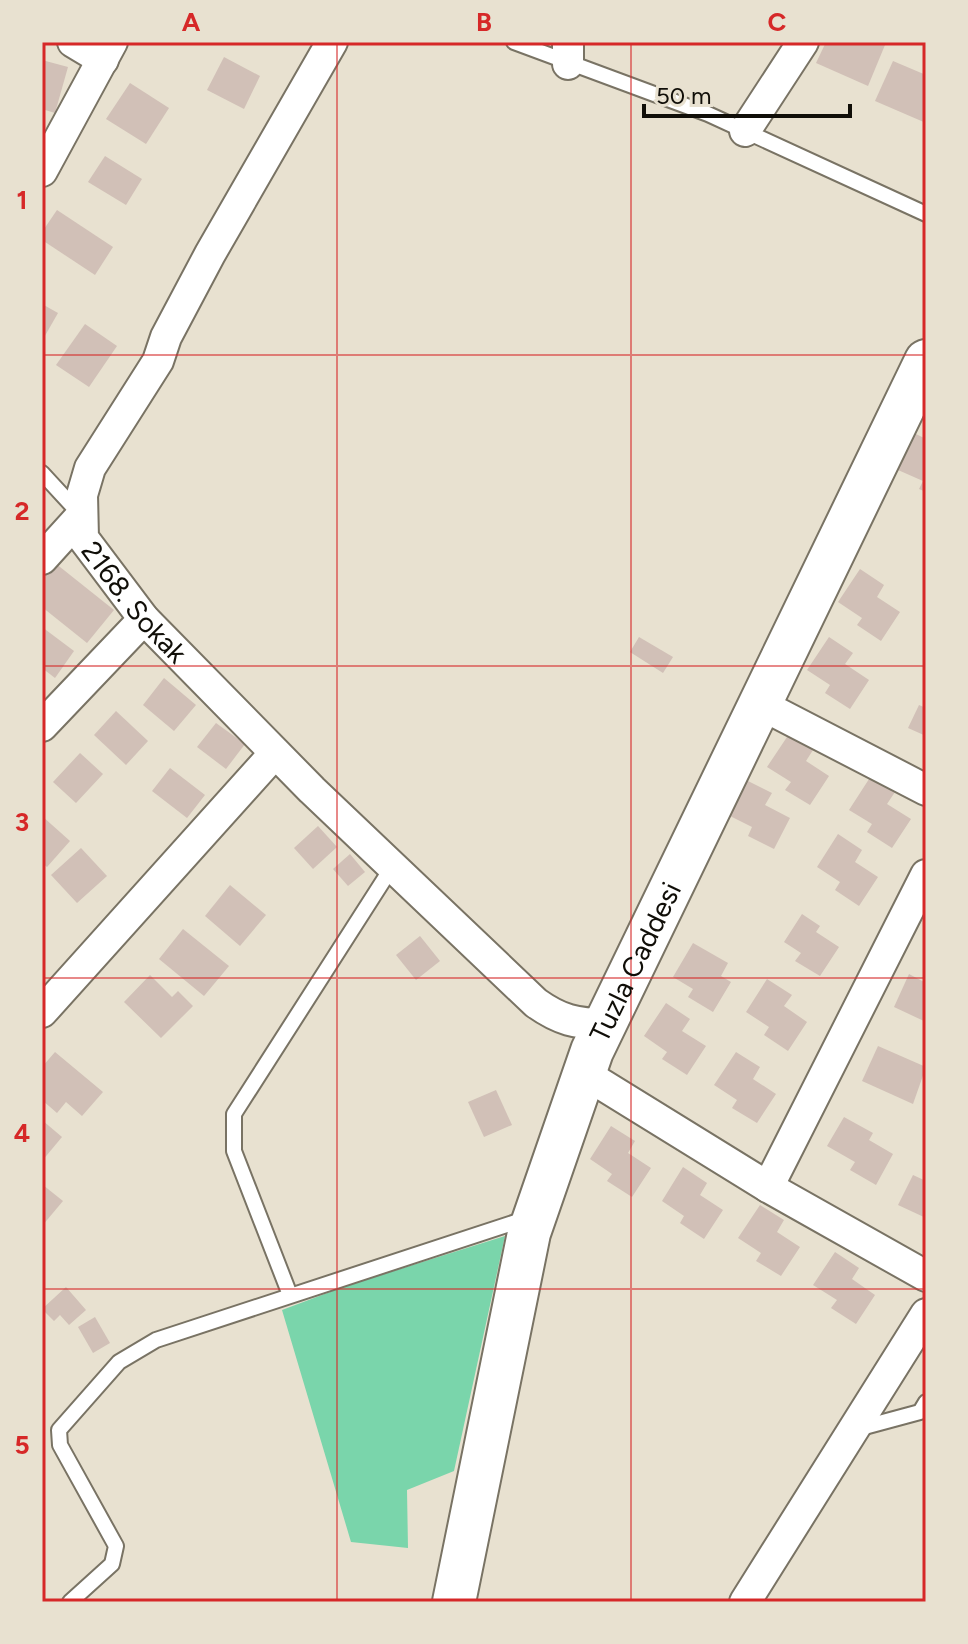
<svg xmlns="http://www.w3.org/2000/svg" width="968" height="1644" viewBox="0 0 968 1644" font-family="Figtree,sans-serif">
	<rect width="100%" height="100%" fill="#e8e1d0"/>
	<!-- green -->
	<path fill="#7ad5ab" d="M505 1236 454 1471 407 1490 408 1548 351 1542 282 1310 346 1286Z"/>
	<!-- building -->
	<g fill="#d1c0b7">
		<path d="M826 42 885 45 868 86 816 63Z"/>
		<path d="M224 57 260 76 244 109 207 90Z"/>
		<path d="M42 60 68 67 55 113 42 109Z"/>
		<path d="M893 61 926 75V123L875 101Z"/>
		<path d="M130 83 169 108 146 144 106 119Z"/>
		<path d="M105 156 142 179 126 205 88 182Z"/>
		<path d="M57 210 113 247 95 275 42 240V232Z"/>
		<path d="M42 304 58 313 42 341Z"/>
		<path d="M85 324 117 346 89 387 56 365Z"/>
		<path d="M914 433 926 439V492L919 489 923 481 898 470Z"/>
		<path d="M55 563 114 610 87 643 42 607V580Z"/>
		<path d="M860 569 884 585 877 597 900 612 881 641 857 625 862 618 838 602Z"/>
		<path d="M42 627 74 651 55 678 42 668Z"/>
		<path d="M639 637 673 657 663 673 630 652Z"/>
		<path d="M829 637 853 653 845 664 869 680 850 709 825 693 830 685 807 670Z"/>
		<path d="M164 678 196 705 174 731 143 705Z"/>
		<path d="M919 705 926 708V736L908 728Z"/>
		<path d="M116 711 148 741 126 765 94 735Z"/>
		<path d="M216 723 245 744 226 769 197 747Z"/>
		<path d="M789 734 813 750 806 761 829 776 810 805 785 790 791 782 767 767Z"/>
		<path d="M80 753 103 774 76 803 53 782Z"/>
		<path d="M170 768 205 795 187 818 152 791Z"/>
		<path d="M871 776 895 792 887 804 911 819 892 848 867 832 872 824 849 810Z"/>
		<path d="M746 780 772 793 765 805 790 818 774 849 748 836 752 827 728 815Z"/>
		<path d="M42 816 70 841 47 867 42 863Z"/>
		<path d="M318 826 337 847 313 869 294 848Z"/>
		<path d="M838 834 862 850 855 862 878 877 859 906 835 890 840 882 817 867Z"/>
		<path d="M81 848 107 876 77 903 51 875Z"/>
		<path d="M350 854 365 872 348 886 333 869Z"/>
		<path d="M230 885 266 915 240 946 205 916Z"/>
		<path d="M802 914 820 926 816 932 839 947 820 976 795 961 801 953 784 942Z"/>
		<path d="M183 929 229 966 204 996 159 959Z"/>
		<path d="M420 936 440 961 416 980 396 955Z"/>
		<path d="M693 943 728 963 721 976 731 982 713 1012 688 997 693 989 673 977Z"/>
		<path d="M909 974 926 983V1022L894 1007Z"/>
		<path d="M150 975 172 997 178 991 193 1006 161 1038 124 1002Z"/>
		<path d="M767 979 792 995 784 1006 807 1022 788 1051 764 1035 769 1027 746 1012Z"/>
		<path d="M666 1003 690 1019 682 1031 706 1046 687 1075 662 1059 667 1052 644 1036Z"/>
		<path d="M878 1046 926 1067 913 1104 862 1081Z"/>
		<path d="M55 1052 103 1092 82 1116 66 1102 57 1113 42 1100V1067Z"/>
		<path d="M736 1052 760 1067 753 1079 776 1094 757 1123 732 1108 737 1100 714 1085Z"/>
		<path d="M496 1090 512 1125 484 1137 468 1102Z"/>
		<path d="M844 1117 873 1133 869 1140 893 1154 876 1185 850 1170 855 1162 827 1146Z"/>
		<path d="M42 1120 62 1137 42 1161Z"/>
		<path d="M611 1126 635 1141 628 1153 651 1168 632 1197 607 1181 612 1174 590 1159Z"/>
		<path d="M683 1167 707 1183 700 1195 723 1210 704 1239 680 1223 684 1216 662 1201Z"/>
		<path d="M913 1175 926 1181V1218L898 1205Z"/>
		<path d="M43 1185 63 1201 42 1226V1186Z"/>
		<path d="M760 1205 784 1220 777 1232 800 1247 781 1276 756 1261 761 1253 738 1238Z"/>
		<path d="M835 1252 859 1268 852 1279 875 1295 856 1324 831 1308 837 1300 813 1285Z"/>
		<path d="M66 1287 86 1310 69 1325 60 1315 54 1321 42 1309Z"/>
		<path d="M95 1317 110 1343 93 1353 78 1327Z"/>
	</g>
	<g fill="none" stroke-linecap="round" stroke-linejoin="round">
		<!-- lane casing -->
		<g stroke="#797364" stroke-width="18">
			<g id="lane">
				<path d="M514 42 708 114 926 214"/>
				<path d="M42 473 78 512"/>
				<path d="M290 1295 234 1151V1114L394 864"/>
				<path d="M857 1429 920 1412 926 1402"/>
				<path d="M70 1602 112 1564 116 1546 60 1445 59 1430 119 1362 156 1340 528 1218"/>
			</g>
		</g>
		<!-- street casing -->
		<g stroke="#797364" stroke-width="34">
			<g id="street">
				<path d="M73 42 103 60"/>
				<path id="s1" d="M332 42 210 254 166 337 158 361 90 468 82 495 83 538 144 619 312 790 536 1003C560 1020 576 1024 606 1024"/>
				<path d="M568 64V42"/>
				<path d="M745 131 803 42"/>
				<path d="M42 171 112 42"/>
				<path d="M42 559 81 516"/>
				<path d="M762 705 926 790"/>
				<path d="M42 726 144 619"/>
				<path d="M42 1012 275 753"/>
				<path d="M585 1074 768 1187 926 1276"/>
				<path d="M768 1187 926 875"/>
				<path d="M745 1602 926 1314"/>
			</g>
		</g>
		<!-- secondary casing -->
		<g stroke="#797364" stroke-width="46">
			<g id="secondary">
				<path id="s2" d="M454 1602 529 1233 592 1051 926 361"/>
			</g>
		</g>
		<!-- lane -->
		<use href="#lane" stroke="#fff" stroke-width="14"/>
		<!-- street -->
		<use href="#street" stroke="#fff" stroke-width="30"/>
		<!-- secondary -->
		<use href="#secondary" stroke="#fff" stroke-width="42"/>
	</g>
	<!-- grid -->
	<path fill="none" stroke="#d62828" stroke-width="2" stroke-opacity="0.55" d="M337 42V1602M631 42V1602M42 355H926M42 666H926M42 978H926M42 1289H926"/>
	<g text-anchor="middle" dominant-baseline="central" stroke-width="8" stroke-linejoin="round" paint-order="stroke">
		<!-- street labels -->
		<g font-size="28" fill="#100e08" stroke="#e8e1d0">
			<text stroke="none"><textPath href="#s1" startOffset="644">2168. Sokak</textPath></text>
			<text stroke="none"><textPath href="#s2" startOffset="668">Tuzla Caddesi</textPath></text>
		</g>
	</g>
	<!-- border -->
	<rect width="968" height="1644" fill="none" stroke="#e8e1d0" stroke-width="88"/>
	<!-- scale -->
	<path d="M644 104v12h206v-12" fill="none" stroke="#100e08" stroke-width="4"/>
	<text x="656" y="104" font-size="24" fill="#100e08" stroke="#e8e1d0" stroke-width="6" paint-order="stroke">50 m</text>
	<rect x="44" y="44" width="880" height="1556" fill="none" stroke="#d62828" stroke-width="3"/>
	<g font-size="26" text-anchor="middle" font-weight="bold" fill="#d62828">
		<text x="191" y="31">A</text>
		<text x="484" y="31">B</text>
		<text x="777" y="31">C</text>
		<text x="22" y="209">1</text>
		<text x="22" y="520">2</text>
		<text x="22" y="831">3</text>
		<text x="22" y="1142">4</text>
		<text x="22" y="1454">5</text>
	</g>
</svg>
